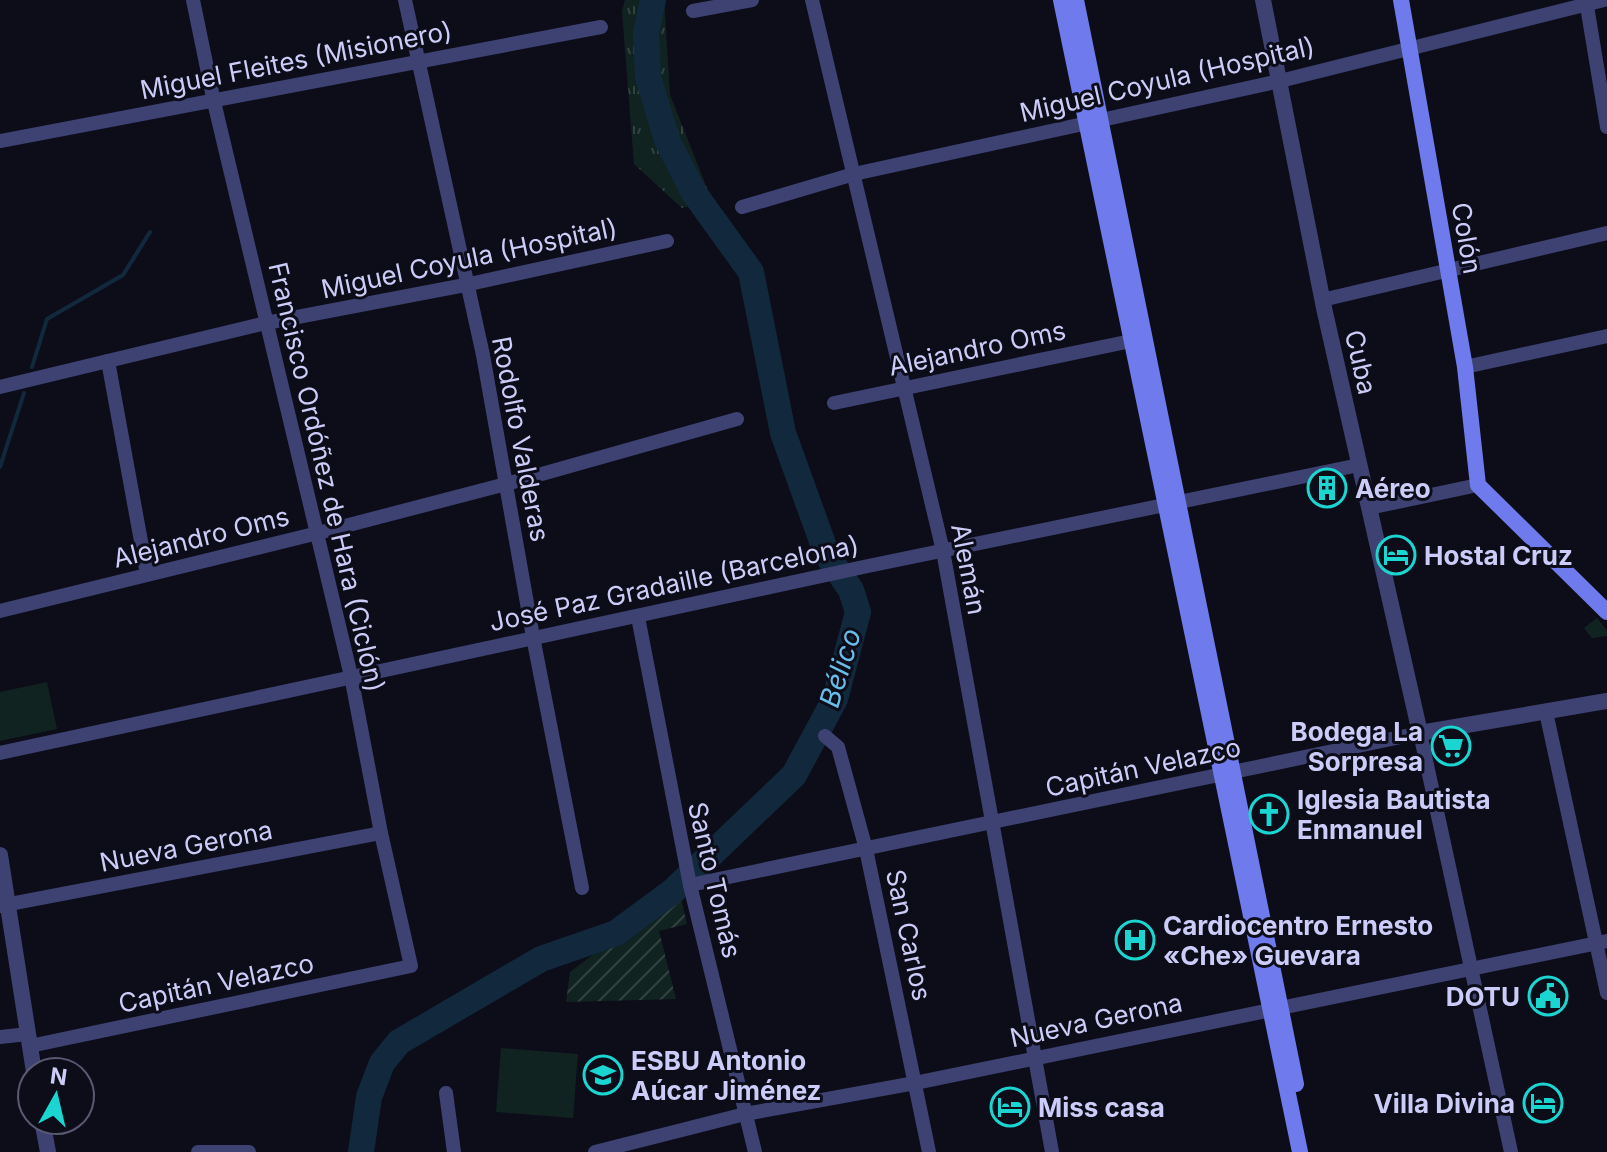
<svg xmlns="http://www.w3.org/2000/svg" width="1607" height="1152" viewBox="0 0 1607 1152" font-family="Inter,sans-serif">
	<defs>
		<pattern id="grass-tufts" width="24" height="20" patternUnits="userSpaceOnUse" patternTransform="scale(2)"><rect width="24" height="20" fill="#112320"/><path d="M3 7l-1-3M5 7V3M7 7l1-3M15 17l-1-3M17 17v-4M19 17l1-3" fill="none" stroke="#324241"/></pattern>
		<pattern id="garden-furrows" width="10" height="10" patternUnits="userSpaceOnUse" patternTransform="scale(2)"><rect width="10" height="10" fill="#112320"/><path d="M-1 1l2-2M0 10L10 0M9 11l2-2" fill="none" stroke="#324241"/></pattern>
	</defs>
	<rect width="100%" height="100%" fill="#0d0d1a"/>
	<!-- grass -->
	<g fill="url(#grass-tufts)">
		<path d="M625 0H664L670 95 712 201 682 208 634 164 622 11Z"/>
		<path d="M1597 618 1607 631V636L1592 638 1584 628Z"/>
	</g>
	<!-- park -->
	<g fill="#112320">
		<path d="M47 682 57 729 0 741V692Z"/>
		<path d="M501 1048 578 1054 573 1118 496 1112Z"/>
	</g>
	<!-- garden -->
	<path fill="url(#garden-furrows)" d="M679 890 687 924 659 931 676 999 566 1002 570 972Z"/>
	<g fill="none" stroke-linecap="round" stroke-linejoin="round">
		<!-- stream -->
		<g stroke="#12293d" stroke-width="4">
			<path d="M32 367 47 319 123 275 150 232"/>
			<path d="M0 467 24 393"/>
		</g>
		<!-- river -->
		<path stroke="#12293d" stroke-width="26" d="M361 1152 369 1097 382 1063 399 1042 541 959 616 933 673 891 794 775 835 699 858 612 851 590 827 555 783 433 751 272 694 193 667 140 648 77 646 32 653 0"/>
		<!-- minor -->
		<g stroke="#3d4273" stroke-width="14">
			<path d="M405 0 483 355 533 637 582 888"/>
			<path d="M812 0 943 551 1052 1152"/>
			<path d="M1586 0 1607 127"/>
			<path d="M693 11 752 0"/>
			<path d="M0 141 601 27"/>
			<path d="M742 207 854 174 1280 81 1604 0"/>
			<path d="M1322 300 1607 233"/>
			<path d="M108 361 147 574"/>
			<path d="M1465 367 1607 336"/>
			<path d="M0 387 266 323 465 285 667 241"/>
			<path d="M834 403 1131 341"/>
			<path d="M1369 508 1478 485"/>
			<path d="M0 611 318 533 506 484 737 419"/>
			<path d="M638 617 690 885 755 1152"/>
			<path d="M1546 712 1607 993"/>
			<path d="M825 736 838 747 866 849 929 1152"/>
			<path d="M0 753 868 566 1359 465"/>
			<path d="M690 885 1420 733 1511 1152"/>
			<path d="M0 906 381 833"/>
			<path d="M0 1037 28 1034"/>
			<path d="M30 1046 411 966 381 833 351 676 214 102 193 0"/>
			<path d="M446 1093 454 1152"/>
			<path d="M198 1152H249"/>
			<path d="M595 1152 745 1114 915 1083 1607 941"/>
		</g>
		<!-- tertiary -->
		<g stroke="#3d4273" stroke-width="16">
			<path d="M1263 0 1324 308 1420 733 1607 701"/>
			<path d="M0 855 34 1072"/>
			<path d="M42 1120 48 1152"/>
		</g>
		<!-- secondary -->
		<g stroke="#6f7bec" stroke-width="16">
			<path d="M1061 0 1300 1152"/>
			<path d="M1076 0 1296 1084"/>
			<path d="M1401 0 1465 367 1478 485 1607 612"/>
		</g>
	</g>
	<!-- icons -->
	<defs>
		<g id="building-ring" transform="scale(2)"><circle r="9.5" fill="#0d0d1a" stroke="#1bd5d1" stroke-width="1.5"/><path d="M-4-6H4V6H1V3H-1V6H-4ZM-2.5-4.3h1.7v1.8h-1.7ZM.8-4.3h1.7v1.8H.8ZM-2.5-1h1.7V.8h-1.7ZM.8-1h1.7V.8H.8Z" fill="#1bd5d1"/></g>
		<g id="hotel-ring" transform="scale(2)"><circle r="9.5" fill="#0d0d1a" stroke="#1bd5d1" stroke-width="1.5"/><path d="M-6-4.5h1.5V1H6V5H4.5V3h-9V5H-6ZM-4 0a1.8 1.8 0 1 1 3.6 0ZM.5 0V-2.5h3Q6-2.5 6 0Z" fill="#1bd5d1"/></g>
		<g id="supermarket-ring" transform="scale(2)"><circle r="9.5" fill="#0d0d1a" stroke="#1bd5d1" stroke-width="1.5"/><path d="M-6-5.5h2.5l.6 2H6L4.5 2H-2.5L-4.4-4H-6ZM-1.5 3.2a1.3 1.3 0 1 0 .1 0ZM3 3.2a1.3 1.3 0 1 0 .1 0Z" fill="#1bd5d1"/></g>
		<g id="church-ring" transform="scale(2)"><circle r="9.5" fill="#0d0d1a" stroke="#1bd5d1" stroke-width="1.5"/><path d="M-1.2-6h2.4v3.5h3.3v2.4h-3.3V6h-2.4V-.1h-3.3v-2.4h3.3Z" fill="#1bd5d1"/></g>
		<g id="hospital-ring" transform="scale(2)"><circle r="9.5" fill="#0d0d1a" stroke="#1bd5d1" stroke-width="1.5"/><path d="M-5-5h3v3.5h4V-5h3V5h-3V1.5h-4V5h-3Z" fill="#1bd5d1"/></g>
		<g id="civic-ring" transform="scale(2)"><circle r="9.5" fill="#0d0d1a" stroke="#1bd5d1" stroke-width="1.5"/><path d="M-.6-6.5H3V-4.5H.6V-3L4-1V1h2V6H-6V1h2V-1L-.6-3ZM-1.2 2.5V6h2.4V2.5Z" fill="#1bd5d1"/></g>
		<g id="school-ring" transform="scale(2)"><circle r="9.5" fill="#0d0d1a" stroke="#1bd5d1" stroke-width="1.5"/><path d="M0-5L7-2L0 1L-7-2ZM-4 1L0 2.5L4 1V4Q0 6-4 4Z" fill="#1bd5d1"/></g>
	</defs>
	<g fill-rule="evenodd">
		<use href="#building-ring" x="1327" y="488"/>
		<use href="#hotel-ring" x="1396" y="555"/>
		<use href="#supermarket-ring" x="1451" y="746"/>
		<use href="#church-ring" x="1269" y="814"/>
		<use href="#hospital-ring" x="1135" y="940"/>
		<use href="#civic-ring" x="1548" y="996"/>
		<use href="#school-ring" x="603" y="1075"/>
		<use href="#hotel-ring" x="1543" y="1103"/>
		<use href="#hotel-ring" x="1010" y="1107"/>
	</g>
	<g text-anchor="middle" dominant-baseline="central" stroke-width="6" stroke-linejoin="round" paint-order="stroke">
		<!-- street labels -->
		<g font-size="26" fill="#ccccf8" stroke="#0d0d1a">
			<text transform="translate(296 60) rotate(-11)">Miguel Fleites (Misionero)</text>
			<text transform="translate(1167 79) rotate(-13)">Miguel Coyula (Hospital)</text>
			<text transform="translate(1467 238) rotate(80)">Colón</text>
			<text transform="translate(469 258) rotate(-12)">Miguel Coyula (Hospital)</text>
			<text transform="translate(977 348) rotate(-12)">Alejandro Oms</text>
			<text transform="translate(1361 362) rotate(77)">Cuba</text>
			<text transform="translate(521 439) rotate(79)">Rodolfo Valderas</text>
			<text transform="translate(327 477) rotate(77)">Francisco Ordóñez de Hara (Ciclón)</text>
			<text transform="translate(201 537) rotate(-14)">Alejandro Oms</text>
			<text transform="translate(969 569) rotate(79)">Alemán</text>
			<text transform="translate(674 583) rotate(-12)">José Paz Gradaille (Barcelona)</text>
			<text transform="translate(1143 767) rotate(-12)">Capitán Velazco</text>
			<text transform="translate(186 846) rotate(-11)">Nueva Gerona</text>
			<text transform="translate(715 880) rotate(77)">Santo Tomás</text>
			<text transform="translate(909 935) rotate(78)">San Carlos</text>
			<text transform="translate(216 983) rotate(-12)">Capitán Velazco</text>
			<text transform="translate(1096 1020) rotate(-12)">Nueva Gerona</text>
		</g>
		<!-- poi labels -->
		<g font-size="26" font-weight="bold" fill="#ccccf8" stroke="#0d0d1a" text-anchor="start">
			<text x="1355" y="488">Aéreo</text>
			<text x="1424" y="555">Hostal Cruz</text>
			<text x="1423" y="731" text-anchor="end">Bodega La<tspan x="1423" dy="30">Sorpresa</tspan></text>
			<text x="1297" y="799">Iglesia Bautista<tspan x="1297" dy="30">Enmanuel</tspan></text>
			<text x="1163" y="925">Cardiocentro Ernesto<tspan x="1163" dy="30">«Che» Guevara</tspan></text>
			<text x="1520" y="996" text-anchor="end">DOTU</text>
			<text x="631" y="1060">ESBU Antonio<tspan x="631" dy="30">Aúcar Jiménez</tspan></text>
			<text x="1515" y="1103" text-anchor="end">Villa Divina</text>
			<text x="1038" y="1107">Miss casa</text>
		</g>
		<!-- water labels -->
		<g font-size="28" font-style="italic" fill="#67beeb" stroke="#0d0d1a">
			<text transform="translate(840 668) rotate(-73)">Bélico</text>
		</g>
	</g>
	<!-- north arrow -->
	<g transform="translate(56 1096) rotate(8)"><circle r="38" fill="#0d0d1a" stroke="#595973" stroke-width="2"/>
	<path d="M0-6L14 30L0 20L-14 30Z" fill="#1bd5d1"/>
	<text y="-12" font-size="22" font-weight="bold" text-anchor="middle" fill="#ccccf8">N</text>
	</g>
</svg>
